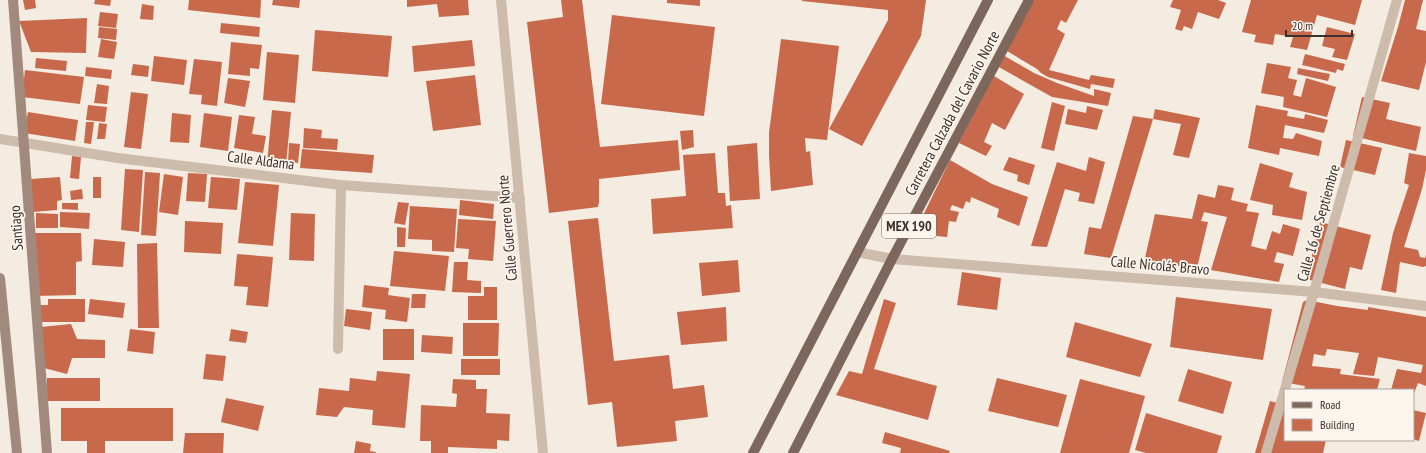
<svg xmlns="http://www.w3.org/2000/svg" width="1426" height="453" viewBox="0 0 1426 453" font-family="'PT Sans Narrow',sans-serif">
	<rect width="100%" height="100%" fill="#f4ebe1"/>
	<!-- building -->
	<g fill="#c8694b">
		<path d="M23 0H35L36 8 25 10Z"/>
		<path d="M95 0H111L110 6 94 4Z"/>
		<path d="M189 0H261L260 18 188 10Z"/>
		<path d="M273 0H300L299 8 272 5Z"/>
		<path d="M407 0H468L469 15 439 17 437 4 407 7Z"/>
		<path d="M561 0H582L600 147 678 140 680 170 599 179V202L598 207 549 213 527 22 563 17Z"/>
		<path d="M667 0H700V6L667 3Z"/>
		<path d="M802 0H926L921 36 862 146 829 129 888 20V10L802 1Z"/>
		<path d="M1034 0H1078L1066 23 1061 20 1057 29 1065 34 1049 70 1089 80 1091 75 1115 79 1113 88 1091 84 1090 89 1048 77 1041 73 1037 69 1007 51Z"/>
		<path d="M1173 0H1218L1226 3 1219 19 1198 12 1192 29 1184 26 1182 31 1175 29 1181 10 1170 7Z"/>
		<path d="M1251 0H1362L1355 25 1317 15 1307 50 1290 47 1293 37 1275 34 1273 45 1254 42 1256 35 1242 32Z"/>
		<path d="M1405 0H1423L1416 29 1426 31V62L1419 90 1381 81 1398 27Z"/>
		<path d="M142 4 154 6 153 20 140 19Z"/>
		<path d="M100 12 118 14 116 28 98 26Z"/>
		<path d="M612 15 715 27 704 116 601 104Z"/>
		<path d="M87 18 86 53 31 52 19 21Z"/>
		<path d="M221 23 260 27 259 37 220 33Z"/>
		<path d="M99 27 117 29 116 40 98 38Z"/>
		<path d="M1327 27 1355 34 1347 60 1332 57 1335 49 1322 46Z"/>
		<path d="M315 30 392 36 388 77 312 71Z"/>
		<path d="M101 39 117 42 114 59 98 57Z"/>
		<path d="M781 39 839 46 827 140 805 138 806 152 810 151 813 185 771 191 769 155V133Z"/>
		<path d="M472 40 475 66 414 72 412 46Z"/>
		<path d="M231 42 262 45 259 69 250 68V76L228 74Z"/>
		<path d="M267 52 299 55 295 103 263 100Z"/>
		<path d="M1305 54 1345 64 1343 71 1337 69 1336 73 1302 65Z"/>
		<path d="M1003 55 1034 73 1057 83 1094 96V89L1111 93 1108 106 1052 97 997 66Z"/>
		<path d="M154 56 187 60 184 85 151 81Z"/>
		<path d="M36 58 67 61 66 71 35 68Z"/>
		<path d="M194 59 222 62 217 106 201 104 202 95 189 94Z"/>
		<path d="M1267 63 1291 67 1288 78 1297 80 1293 95 1301 97 1306 78 1336 87 1327 117 1283 107 1284 97 1261 93Z"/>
		<path d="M133 64 149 66 148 77 131 75Z"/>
		<path d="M86 67 112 70 111 79 85 76Z"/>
		<path d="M1298 68 1330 74 1328 81 1297 74Z"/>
		<path d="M25 70 84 77 80 104 22 97Z"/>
		<path d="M475 75 481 125 433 131 426 81Z"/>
		<path d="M994 76 1024 94 1005 130 992 123 984 142 992 146 986 156 959 143Z"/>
		<path d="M228 78 250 81 245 107 224 103Z"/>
		<path d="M97 84 109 86 107 104 94 103Z"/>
		<path d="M131 92 148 94 141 149 124 147Z"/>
		<path d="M1362 97 1390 103 1386 119 1421 127 1416 151 1353 136Z"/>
		<path d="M1052 102 1065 106 1054 151 1041 148Z"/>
		<path d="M88 105 107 107 105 122 86 120Z"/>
		<path d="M1256 105 1288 111 1287 116 1304 119 1305 114 1328 120 1324 133 1285 125 1283 138 1293 139 1296 133 1322 141 1319 156 1280 148 1279 155 1248 148Z"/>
		<path d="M1087 106 1103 110 1097 130 1065 124 1068 109 1086 113Z"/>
		<path d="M1155 109 1200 118 1189 158 1173 155 1181 124 1153 119Z"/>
		<path d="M272 110 291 112 286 165 267 163Z"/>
		<path d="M28 112 78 120 75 141 24 133Z"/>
		<path d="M172 113 191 115 189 143 170 142Z"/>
		<path d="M204 113 232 117 228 151 200 147Z"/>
		<path d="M239 115 255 117 252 134 266 136 263 153 234 148Z"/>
		<path d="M1133 116 1153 119 1111 258 1084 254 1089 227 1101 229Z"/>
		<path d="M86 122H94L91 144 84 143Z"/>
		<path d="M99 123 107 124 105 139H97Z"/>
		<path d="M304 128 322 130 321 138 338 139 337 150 303 148Z"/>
		<path d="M693 130 694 147 682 150 680 131Z"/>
		<path d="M1346 140 1382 148 1375 175 1340 167Z"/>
		<path d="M289 143 300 144 298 163 288 162Z"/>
		<path d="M757 143 760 199 730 201 727 146Z"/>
		<path d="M302 149 374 155 372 173 300 168Z"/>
		<path d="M715 153 718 193H725L726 206 731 205 733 228 653 234 651 199 686 196 683 155Z"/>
		<path d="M1409 153 1426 156V170L1422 189 1404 247 1418 250 1420 257 1425 258 1426 255V266L1423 267 1400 262 1396 293 1381 290 1393 233 1409 185 1404 183Z"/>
		<path d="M72 156 81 157 79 179 70 178Z"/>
		<path d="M1009 157 1035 165 1029 185 1017 181 1018 175 1003 170Z"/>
		<path d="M1089 157 1105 162 1094 204 1078 201 1080 193 1065 189 1047 247 1031 246 1057 162 1086 171Z"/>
		<path d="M950 160 992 184 1028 197 1019 226 997 217 999 209 971 197 970 203 966 201 963 209 952 205 950 210 959 212 956 222 949 221 947 237 914 234Z"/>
		<path d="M1260 163 1293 173 1289 187 1307 192 1302 220 1272 215 1273 205 1250 200Z"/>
		<path d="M125 169 143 170 139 232 121 230Z"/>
		<path d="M145 172 160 173 156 236 141 235Z"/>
		<path d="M188 173 207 174 205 202 186 201Z"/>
		<path d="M164 174 183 177 178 215 159 212Z"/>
		<path d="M60 177 62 200 57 201V210L33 212 31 179Z"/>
		<rect x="93" y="177" width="8" height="21"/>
		<path d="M211 177 240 179 237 210 208 208Z"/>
		<path d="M245 182 279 185 273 246 238 243Z"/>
		<path d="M1218 185 1234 188 1231 200 1248 204 1246 211 1259 213 1251 246 1266 250 1272 231 1280 234 1283 224 1300 229 1293 256 1277 252 1274 262 1284 264 1279 282 1211 270 1227 217 1204 212 1201 221 1208 222 1197 268 1144 262 1155 214 1192 219 1198 194 1215 198Z"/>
		<path d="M82 189 83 199 71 200 70 191Z"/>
		<path d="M460 200 494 204 493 219 459 215Z"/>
		<path d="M398 202 409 203 405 225 394 223Z"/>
		<path d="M62 203H78V210L62 209Z"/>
		<path d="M410 206 457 209 454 252 432 251V240L408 239Z"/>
		<path d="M60 212 90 213 89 229 60 227Z"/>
		<path d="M36 213 58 214V228H36Z"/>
		<path d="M291 213 315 214 314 261 289 260Z"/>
		<path d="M598 218 614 361 669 355 673 389 704 385 708 417 675 421 677 441 617 447 612 402 588 405 568 221Z"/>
		<path d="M458 219 496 221 493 261 468 259 469 249 456 248Z"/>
		<path d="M185 221 223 223 221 254 184 252Z"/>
		<path d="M1320 222 1371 235 1362 270 1350 267 1345 289 1306 279Z"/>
		<path d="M397 227 406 228 405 247H397Z"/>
		<path d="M35 233H81L82 261 76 262V295L35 296Z"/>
		<path d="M94 239 125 242 123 267 92 265Z"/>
		<path d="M157 243 159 328H138L137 244Z"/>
		<path d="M394 251 449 256 445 291 390 286Z"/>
		<path d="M237 254 273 257 268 307 246 305 248 287 234 286Z"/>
		<path d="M738 260 740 292 702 296 699 263Z"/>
		<path d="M454 262H468L467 280 481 281V293L452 292Z"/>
		<path d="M962 272 1001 278 997 310 957 305Z"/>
		<path d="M364 285 389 288 388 295 410 298 407 322 385 319 386 310 362 307Z"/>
		<path d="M484 287H497V320H468V296H484Z"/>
		<path d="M412 294H426L425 308H411Z"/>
		<path d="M1176 297 1272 309 1263 360 1170 347Z"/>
		<path d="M48 299H85V322H41V305H48Z"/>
		<path d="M90 299 125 303 123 318 88 314Z"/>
		<path d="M884 299 896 303 874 369 937 386 928 420 836 395 849 371 862 374Z"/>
		<path d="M1307 300 1337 306 1368 310V307L1426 317V386L1418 383 1413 396V390H1391L1397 369 1421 373 1423 365 1378 357 1374 376 1353 374 1359 353 1327 349 1325 356 1314 354 1312 366 1341 369 1340 374 1380 379 1377 390H1304L1305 386 1282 382 1303 302Z"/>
		<path d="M726 307 727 341 681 345 677 312Z"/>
		<path d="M346 309 372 312 370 330 344 326Z"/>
		<path d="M1075 322 1152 344 1140 377 1066 357Z"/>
		<path d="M463 323H499L498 356H463Z"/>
		<path d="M71 324 77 339 105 340V358H72L67 374 44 368 41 327Z"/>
		<path d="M130 329 155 332 153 354 127 351Z"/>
		<path d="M231 329 248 332 246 343 229 341Z"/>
		<rect x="383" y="329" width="31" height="31"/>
		<path d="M422 335 453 337 452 354 421 352Z"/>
		<path d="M206 354 226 356 223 381 203 379Z"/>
		<rect x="461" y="359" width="39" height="16"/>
		<path d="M1188 369 1232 382 1223 414 1178 401Z"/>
		<path d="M377 371 410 374 405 428 372 425 373 410 344 407 337 417 316 415 319 388 349 391 350 378 376 381Z"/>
		<rect x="47" y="378" width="53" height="23"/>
		<path d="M997 378 1067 395 1058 427 988 411Z"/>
		<path d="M453 379 476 380V389H487L486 413 510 414 509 441 497 440V449L448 447V453H431V441H420L421 405 456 407 457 394 452 393Z"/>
		<path d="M1080 379 1145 396 1129 453H1060Z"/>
		<path d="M226 398 264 406 258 431 221 422Z"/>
		<path d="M1270 401 1285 405V440H1326L1323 453H1255Z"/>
		<path d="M61 408H173V441H105V453H87V441H61Z"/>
		<path d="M1413 410 1426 413 1419 441 1413 439Z"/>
		<path d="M1146 413 1222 436 1217 453H1146L1135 450Z"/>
		<path d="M885 432 950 451 949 453H900L901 448 882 443Z"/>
		<path d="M185 433H224L223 453H183Z"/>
		<path d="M356 441 371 444 370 451 376 452V453H354Z"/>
	</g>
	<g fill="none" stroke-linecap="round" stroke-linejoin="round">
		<!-- street -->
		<g stroke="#cdbbac" stroke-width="10">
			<path d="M501 0 543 453"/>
			<path d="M0 139 118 158 341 185 520 198"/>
			<path d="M857 252 892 259 1314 292 1426 306"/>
			<path d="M338 349 341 185"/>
			<path d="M1266 453 1314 292 1397 0"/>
		</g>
		<!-- secondary -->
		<g stroke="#a18a7d" stroke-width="10">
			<path d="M13 0 47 453"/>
			<path d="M0 278 17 453"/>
		</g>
		<!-- primary -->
		<g stroke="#7d675c" stroke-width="10">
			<path d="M753 453 988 0"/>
			<path d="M793 453 892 259 1029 0"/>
		</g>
	</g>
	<g text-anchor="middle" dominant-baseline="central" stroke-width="3.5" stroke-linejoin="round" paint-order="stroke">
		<!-- shield labels -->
		<rect fill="#fbf5ee" stroke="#756b66" stroke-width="1" x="882" y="214" width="54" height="24" rx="3"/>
		<g font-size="14" font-weight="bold" fill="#3b302b">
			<text x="909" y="226">MEX 190</text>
		</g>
		<!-- street labels -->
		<g font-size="15" fill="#3b302b" stroke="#fbf5ee">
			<text transform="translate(952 113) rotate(-62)">Carretera Calzada del Cavario Norte</text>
			<text transform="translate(261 160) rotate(7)">Calle Aldama</text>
			<text transform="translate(1318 223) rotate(-74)">Calle 16 de Septiembre</text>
			<text transform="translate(16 228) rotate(-94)">Santiago</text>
			<text transform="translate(507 228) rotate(-95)">Calle Guerrero Norte</text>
			<text transform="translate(1160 265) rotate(5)">Calle Nicolás Bravo</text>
		</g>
	</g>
	<!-- legend -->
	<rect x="1284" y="389" width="130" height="52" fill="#fbf5ee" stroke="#aea6a0"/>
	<rect x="1292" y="402" width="20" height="6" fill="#7d675c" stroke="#aea6a0"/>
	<text x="1320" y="409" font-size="12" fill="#3b302b">Road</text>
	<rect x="1292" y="419" width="20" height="12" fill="#c8694b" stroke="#aea6a0"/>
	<text x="1320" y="429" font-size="12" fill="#3b302b">Building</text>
	<!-- scale -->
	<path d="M1286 30v6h66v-6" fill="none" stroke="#3b302b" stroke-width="2"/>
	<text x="1292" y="30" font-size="12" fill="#3b302b" stroke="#fbf5ee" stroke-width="3" paint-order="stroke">20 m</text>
</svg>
